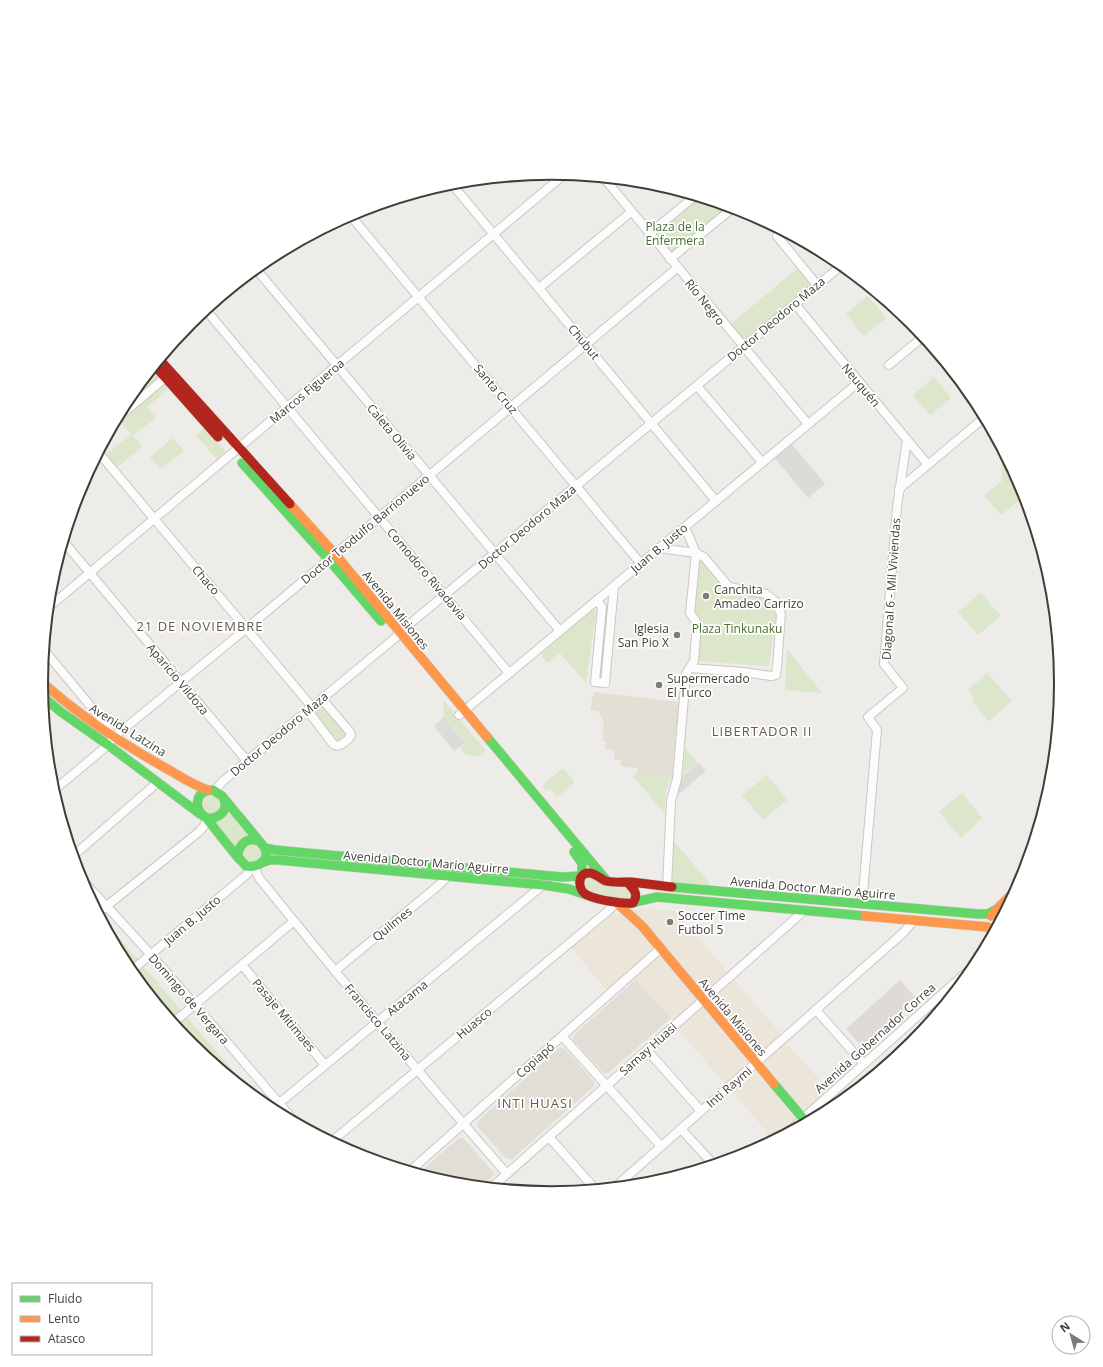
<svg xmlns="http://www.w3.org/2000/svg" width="1103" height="1367" viewBox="0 0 1103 1367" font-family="'Open Sans',sans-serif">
	<rect width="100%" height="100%" fill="#edece8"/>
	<!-- residential -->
	<g fill="#e1ded6">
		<path d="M636 979 671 1018 608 1073H604L573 1040 574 1035Z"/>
		<path d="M559 1048H564L594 1081V1086L512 1159 506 1158 477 1126 478 1121Z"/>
		<path d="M459 1138H463L493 1172V1176L481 1187 452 1184 418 1174Z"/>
	</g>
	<!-- commercial -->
	<path fill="#ece5d9" d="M645 908 675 911 781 1034 786 1043 825 1086 839 1105 765 1146 768 1133 679 1031 673 1020 634 978 607 991 571 947 609 916Z"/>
	<!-- industrial -->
	<path fill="#dedbd6" d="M900 980 917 999 865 1046 861 1045 846 1029Z"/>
	<!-- education -->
	<path fill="#e3dfd4" d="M594 692 679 702 672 777 637 774V768L622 767 620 765 621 760 614 759V750L605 749 606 741H602L604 724 599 712 590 710Z"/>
	<!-- green -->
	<g fill="#dbe6ca">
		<path d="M698 197 728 206 676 249 673 250 670 249 659 235V230Z"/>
		<path d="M799 267 809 281V286L747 338 745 339 742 338 731 324Z"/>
		<path d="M868 296 886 318 864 336 846 314Z"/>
		<path d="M152 369 169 388 147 407 156 418 133 436 142 447 116 468 106 455 131 434 118 418 127 400Z"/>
		<path d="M934 377 951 398 930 415 913 395Z"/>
		<path d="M205 428 224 449 225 452 217 460 196 435Z"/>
		<path d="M173 438 184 451 161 469 150 457Z"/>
		<path d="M1001 455C1014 471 1022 483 1028 504L1017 502 1001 515 984 495 1002 481Z"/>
		<path d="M702 559 729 590 764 597 776 614 769 666 697 661 700 622 694 611 698 560Z"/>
		<path d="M981 593 1001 616 978 635 958 612Z"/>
		<path d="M594 610 596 613 586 683 560 653 548 663 540 653 590 611Z"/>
		<path d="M787 649 822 693 785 690Z"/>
		<path d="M987 673 1012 701 989 721 974 704 972 695 968 690Z"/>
		<path d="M443 700 486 751 479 757 466 755 460 748 466 743 444 716Z"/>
		<path d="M321 706 326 707 346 732V736L338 742H335L314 715 315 711Z"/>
		<path d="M685 748 698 763 683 774Z"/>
		<path d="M563 768 575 782 557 797 551 790 543 789 544 784Z"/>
		<path d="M637 774 672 777 666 791 664 813 633 776Z"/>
		<path d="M767 775 787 800 763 820 742 795Z"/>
		<path d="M962 793 982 818 961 838 939 812Z"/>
		<path d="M208 794 219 798 220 808C215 814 211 815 204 810L202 801Z"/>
		<path d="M227 810 250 834 234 848 212 821Z"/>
		<path d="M673 840 711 885 673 883 670 879Z"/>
		<path d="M255 843 262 853 260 860 250 863 243 856V850L246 845Z"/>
		<path d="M587 877 617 888H627L631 890 630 901 588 891 583 882Z"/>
		<path d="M104 920 258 1100 190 1044 127 967 103 921Z"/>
	</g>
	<!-- parking -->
	<g fill="#dddbd8">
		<path d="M791 443 825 484 808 498 774 457Z"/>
		<path d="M444 717 465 743 454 751 434 726Z"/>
		<path d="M699 763 706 771 674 798 680 778Z"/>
	</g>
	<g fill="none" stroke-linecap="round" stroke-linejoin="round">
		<!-- street casing -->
		<g stroke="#cac8c4" stroke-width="10">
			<g id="street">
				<path d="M604 178 808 424"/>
				<path d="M451 183 716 501"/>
				<path d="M350 215 641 564"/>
				<path d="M783 231 777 236 817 285"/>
				<path d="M649 234 695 196"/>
				<path d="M670 259 733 208"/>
				<path d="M256 269 560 631"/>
				<path d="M539 288 631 212"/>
				<path d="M795 304 928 465"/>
				<path d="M206 310 509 673"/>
				<path d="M889 365 924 336"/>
				<path d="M697 386 762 462"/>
				<path d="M127 410 165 378"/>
				<path d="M99 453 312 707"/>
				<path d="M899 489 985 417"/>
				<path d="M64 542 247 761"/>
				<path d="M659 548 696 553 704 557 729 587 766 594 775 601 781 614 777 667 776 675 771 676 743 672 690 668"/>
				<path d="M597 600 602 607 595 682 605 683 614 586"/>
				<path d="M49 607 565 174"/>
				<path d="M44 650 103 721 112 735"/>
				<path d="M308 711 333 744 337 746C342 745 349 740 351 735L350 732 322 699"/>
				<path d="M459 715 859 382"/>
				<path d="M215 790 223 781 395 638 400 632 842 265"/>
				<path d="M53 791 108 745 114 737 247 628 677 268"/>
				<path d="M73 856 158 782"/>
				<path d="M256 867 257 874 259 878C340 978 422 1077 507 1174"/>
				<path d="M79 877C155 956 225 1040 296 1123"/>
				<path d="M667 887 671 801 677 779 686 674 694 661 697 623 690 613 696 553 685 527"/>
				<path d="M862 904 877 730 868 717 903 688 884 664 897 507 907 440"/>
				<path d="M98 913 200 831 204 826 206 819"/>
				<path d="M242 965 325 1065"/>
				<path d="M131 971 245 876 249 872 250 867"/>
				<path d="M335 971 439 885 448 876"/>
				<path d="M816 1010 864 1064"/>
				<path d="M173 1023 294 921"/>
				<path d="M562 1036 661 1146"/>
				<path d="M647 1050 701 1111"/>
				<path d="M271 1110 543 885"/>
				<path d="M681 1129 714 1165"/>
				<path d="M786 1134 979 961"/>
				<path d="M549 1137 596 1190"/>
				<path d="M331 1142 608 911 616 903"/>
				<path d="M410 1171 660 949"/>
				<path d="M491 1188 805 910"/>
				<path d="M614 1188 903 933 914 920"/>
			</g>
		</g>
		<!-- fast casing -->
		<g stroke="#ccc9c0" stroke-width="10">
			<g id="fast">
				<path d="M242 463 329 560 381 621"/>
				<path d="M42 696 61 712 108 745 200 814"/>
				<path d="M487 737 607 881"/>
				<path d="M224 799C226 805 226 810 221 814 202 829 189 800 204 792 206 791 210 790 213 790L222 796 265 848C270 861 258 868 246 866L238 857C238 844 247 837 259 841"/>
				<path d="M207 819 239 859"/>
				<path d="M265 848 275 850 562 877 581 876"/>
				<path d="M574 852 582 863V875"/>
				<path d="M264 862 269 860H278L543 885 569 889 586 895"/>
				<path d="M672 887 978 914H988L995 910"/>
				<path d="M635 902 657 897 865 916"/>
				<path d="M774 1084 807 1123"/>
			</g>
		</g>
		<!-- slow casing -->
		<g stroke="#ccc9c0" stroke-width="10">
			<g id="slow">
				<path d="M290 504 335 554 487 737"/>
				<path d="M41 681C78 715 118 741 162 766 177 774 192 785 208 790"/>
				<path d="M618 904 642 926 774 1084"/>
				<path d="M1000 906 1019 887"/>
				<path d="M865 916 988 927 992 930"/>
				<path d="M991 916 999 907 1010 904"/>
			</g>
		</g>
		<!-- jam casing -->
		<g stroke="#ccc9c0" stroke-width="10">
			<g id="jam">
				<path d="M160 360 290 504"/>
				<path d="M155 366 218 437"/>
				<path d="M627 882C634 889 639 894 633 903 621 904 598 900 587 895 578 891 576 873 589 873 596 873 600 879 606 881 614 883 623 882 631 882L672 887"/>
			</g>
		</g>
		<!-- street -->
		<use href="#street" stroke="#fcfcfc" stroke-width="8"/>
		<!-- fast -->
		<use href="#fast" stroke="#63d668" stroke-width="9"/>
		<!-- slow -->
		<use href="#slow" stroke="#ff974d" stroke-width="9"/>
		<!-- jam -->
		<use href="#jam" stroke="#b3261e" stroke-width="9"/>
	</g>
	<!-- markers -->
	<g fill="#7e7a74" stroke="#fff" stroke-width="1.5">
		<circle cx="706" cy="596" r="4"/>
		<circle cx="677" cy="635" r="4"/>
		<circle cx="659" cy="685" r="4"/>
		<circle cx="670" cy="922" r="4"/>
	</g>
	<g text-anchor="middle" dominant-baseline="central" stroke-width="3.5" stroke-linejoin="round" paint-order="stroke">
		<!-- park labels -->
		<g font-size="12" fill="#476d2f" stroke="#fff">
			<text x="675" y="226">Plaza de la<tspan x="675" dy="14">Enfermera</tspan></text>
			<text x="737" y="628">Plaza Tinkunaku</text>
		</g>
		<!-- street labels -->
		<g font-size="12" fill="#423d35" stroke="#fff">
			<text transform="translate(705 302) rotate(51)">Río Negro</text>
			<text transform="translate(776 319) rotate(-40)">Doctor Deodoro Maza</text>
			<text transform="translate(584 342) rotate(50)">Chubut</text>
			<text transform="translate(861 385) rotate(50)">Neuquén</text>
			<text transform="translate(496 389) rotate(50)">Santa Cruz</text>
			<text transform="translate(307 391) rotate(-40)">Marcos Figueroa</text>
			<text transform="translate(392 432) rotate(50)">Caleta Olivia</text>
			<text transform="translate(527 527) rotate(-40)">Doctor Deodoro Maza</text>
			<text transform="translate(365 529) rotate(-40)">Doctor Teodulfo Barrionuevo</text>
			<text transform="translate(659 548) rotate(-40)">Juan B. Justo</text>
			<text transform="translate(427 574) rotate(50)">Comodoro Rivadavia</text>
			<text transform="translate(206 580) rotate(49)">Chaco</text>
			<text transform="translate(891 589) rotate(-86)">Diagonal 6 - Mil Viviendas</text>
			<text transform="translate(396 610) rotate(51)">Avenida Misiones</text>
			<text transform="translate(178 679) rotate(50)">Aparicio Vildoza</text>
			<text transform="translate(128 730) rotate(32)">Avenida Latzina</text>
			<text transform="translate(279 734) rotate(-40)">Doctor Deodoro Maza</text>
			<text transform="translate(426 862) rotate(5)">Avenida Doctor Mario Aguirre</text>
			<text transform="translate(813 888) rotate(5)">Avenida Doctor Mario Aguirre</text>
			<text transform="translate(192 920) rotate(-40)">Juan B. Justo</text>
			<text transform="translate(392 924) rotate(-39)">Quilmes</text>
			<text transform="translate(407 998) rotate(-39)">Atacama</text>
			<text transform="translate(189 999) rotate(49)">Domingo de Vergara</text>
			<text transform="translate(284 1015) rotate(50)">Pasaje Mitimaes</text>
			<text transform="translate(733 1017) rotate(50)">Avenida Misiones</text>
			<text transform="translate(378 1022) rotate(50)">Francisco Latzina</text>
			<text transform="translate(474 1023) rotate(-40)">Huasco</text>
			<text transform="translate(875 1038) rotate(-42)">Avenida Gobernador Correa</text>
			<text transform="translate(648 1049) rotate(-42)">Samay Huasi</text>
			<text transform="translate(535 1060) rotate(-42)">Copiapó</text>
			<text transform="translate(729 1087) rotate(-41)">Inti Raymi</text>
		</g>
		<!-- poi labels -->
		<g font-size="12" fill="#423d35" stroke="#fff" text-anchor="start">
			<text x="714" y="589">Canchita<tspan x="714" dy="14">Amadeo Carrizo</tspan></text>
			<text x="669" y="628" text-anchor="end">Iglesia<tspan x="669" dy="14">San Pio X</tspan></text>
			<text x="667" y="678">Supermercado<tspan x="667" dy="14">El Turco</tspan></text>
			<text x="678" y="915">Soccer Time<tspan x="678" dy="14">Futbol 5</tspan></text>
		</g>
		<!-- neighbourhood labels -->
		<g font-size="13" letter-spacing="1" fill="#645b4e" stroke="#fff">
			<text x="200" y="626">21 DE NOVIEMBRE</text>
			<text x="762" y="731">LIBERTADOR II</text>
			<text x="535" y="1103">INTI HUASI</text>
		</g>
	</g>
	<!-- crop -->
	<path d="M0 0H1103V1367H0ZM48 683a503 503 0 1 1 1006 0a503 503 0 1 1-1006 0Z" fill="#fff" fill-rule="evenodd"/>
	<path fill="none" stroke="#423d35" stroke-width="2" d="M48 683a503 503 0 1 1 1006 0a503 503 0 1 1-1006 0Z"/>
	<!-- legend -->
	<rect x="12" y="1283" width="140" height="72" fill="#ffffff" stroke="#b3b1ae"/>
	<rect x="20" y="1296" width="20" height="6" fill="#63d668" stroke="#b3b1ae"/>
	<text x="48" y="1303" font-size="12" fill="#423d35">Fluido</text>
	<rect x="20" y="1316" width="20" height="6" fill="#ff974d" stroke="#b3b1ae"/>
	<text x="48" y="1323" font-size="12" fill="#423d35">Lento</text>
	<rect x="20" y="1336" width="20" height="6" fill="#b3261e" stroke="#b3b1ae"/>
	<text x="48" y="1343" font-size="12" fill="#423d35">Atasco</text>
	<!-- north arrow -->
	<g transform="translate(1071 1335) rotate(323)"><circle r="19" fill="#ffffff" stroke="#b3b1ae"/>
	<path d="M0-3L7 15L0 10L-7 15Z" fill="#7e7a74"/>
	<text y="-6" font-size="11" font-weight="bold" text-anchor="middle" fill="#423d35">N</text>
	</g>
</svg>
